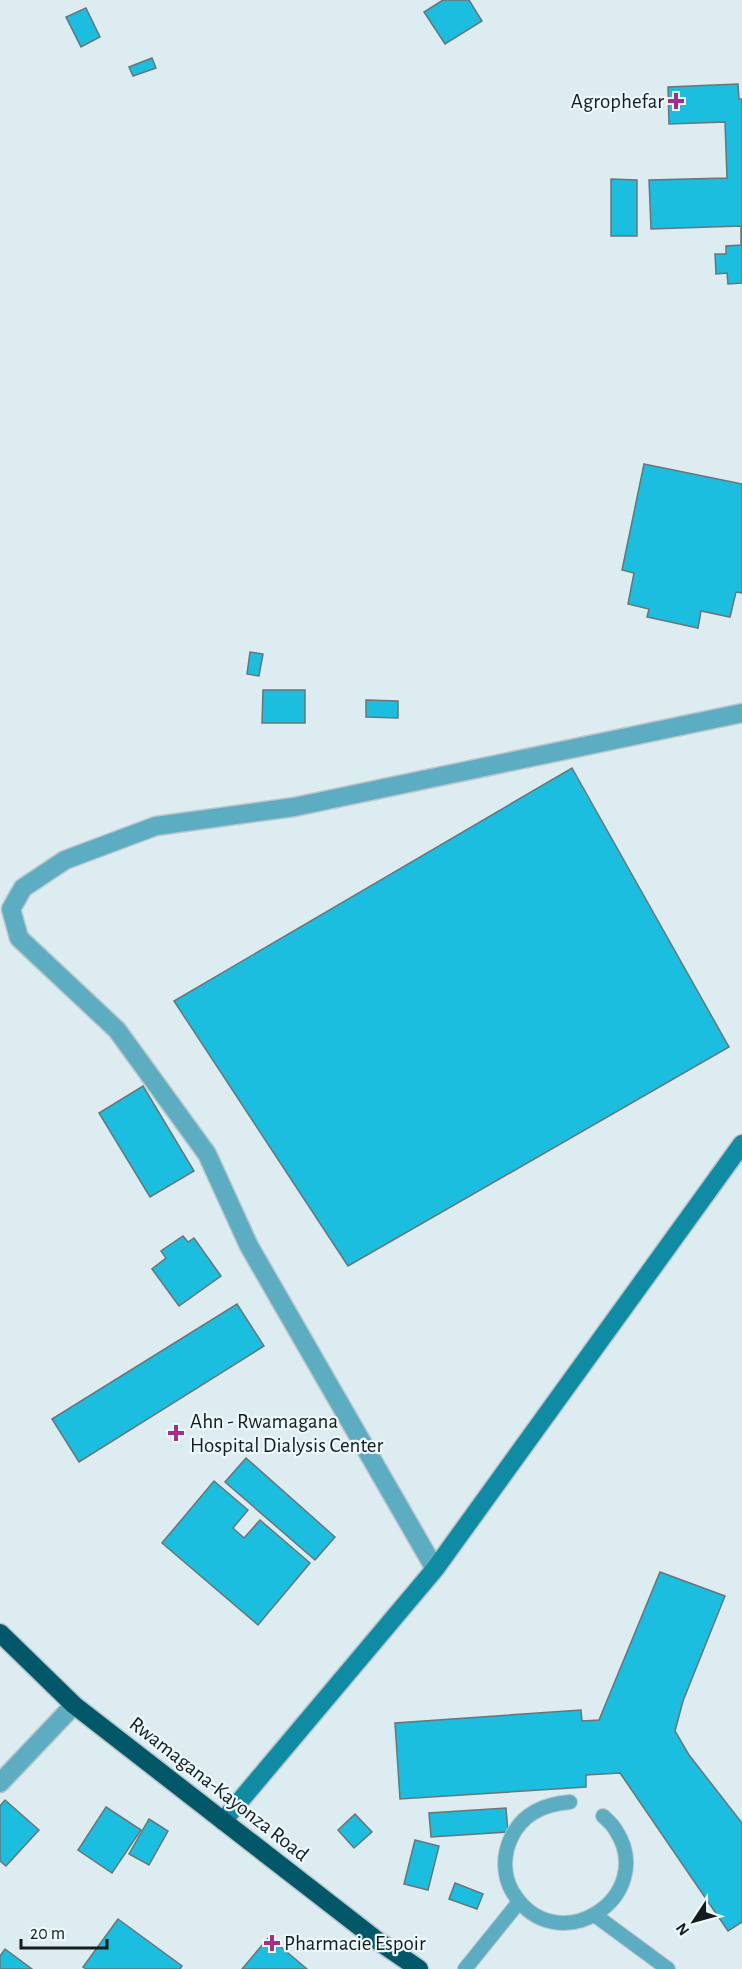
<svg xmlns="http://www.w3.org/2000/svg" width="742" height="1969" viewBox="0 0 742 1969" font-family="'Alegreya Sans',sans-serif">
	<rect width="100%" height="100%" fill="#ddecf0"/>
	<!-- building -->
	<g fill="#1bbedf" stroke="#697579" stroke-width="1.5">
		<path d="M443 0H469L482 21 445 44 424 12Z"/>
		<path d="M86 8 100 37 81 47 66 17Z"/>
		<path d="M152 58 156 68 133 76 129 67Z"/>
		<path d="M738 84 739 99H742V283L728 284 727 273 716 274 715 254H726V246L741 245V226L651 229 649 180 727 178 725 122 669 124 668 87Z"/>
		<path d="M611 179 637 180V236H611Z"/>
		<path d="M644 464 742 484V593L736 592 730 617 701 611 698 628 647 617 649 609 628 604 634 573 622 570Z"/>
		<path d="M250 652 263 654 259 676 247 674Z"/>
		<path d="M263 690H305V723H262Z"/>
		<path d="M366 700 398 701V718L366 717Z"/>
		<path d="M572 768 729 1047 348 1266 174 1001Z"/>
		<path d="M143 1086 194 1171 150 1197 99 1113Z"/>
		<path d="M183 1236 188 1242 194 1238 221 1276 179 1306 152 1269 166 1258 161 1251Z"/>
		<path d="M237 1304 264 1346 79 1462 52 1419Z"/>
		<path d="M246 1458 335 1537 315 1560 225 1482Z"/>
		<path d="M214 1481 248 1510 233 1528 244 1538 260 1520 310 1563 258 1625 162 1543Z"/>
		<path d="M660 1572 725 1596 683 1701 675 1731 689 1755 742 1823V1922L728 1931 620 1773 586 1775V1787L400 1799 395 1723 581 1710 582 1721 599 1720Z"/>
		<path d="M5 1800 39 1830 6 1866 0 1861V1806Z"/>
		<path d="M106 1807 141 1830 112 1873 78 1850Z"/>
		<path d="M506 1808 508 1832 431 1837 429 1813Z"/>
		<path d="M355 1814 372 1832 354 1848 338 1830Z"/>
		<path d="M149 1819 168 1831 149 1865 129 1854Z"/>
		<path d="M415 1840 439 1846 428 1890 404 1884Z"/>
		<path d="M455 1883 483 1894 477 1909 449 1899Z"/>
		<path d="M118 1919 182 1966 180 1969H86L83 1967Z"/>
		<path d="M269 1937 307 1969H242Z"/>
		<path d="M5 1949 32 1969H0V1956Z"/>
	</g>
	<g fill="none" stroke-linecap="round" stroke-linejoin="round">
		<!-- lane casing -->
		<g stroke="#b9c6ca" stroke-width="16">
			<g id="lane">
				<path d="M570 1802C544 1804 522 1814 511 1838 503 1855 503 1875 512 1891 556 1965 660 1896 615 1829 612 1824 607 1820 603 1816"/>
				<path d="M596 1916 668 1969"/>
				<path d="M465 1969 519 1902"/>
			</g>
		</g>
		<!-- street casing -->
		<g stroke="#b9c6ca" stroke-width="21">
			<g id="street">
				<path d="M435 1569 249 1246 207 1154 117 1030 19 938 11 909 23 888 65 860 156 826 294 807 742 713"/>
				<path d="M0 1783 74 1705"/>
			</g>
		</g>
		<!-- secondary casing -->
		<g stroke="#b9c6ca" stroke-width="21">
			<path id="secondary" d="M223 1821 435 1569 742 1144"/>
		</g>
		<!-- highway casing -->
		<g stroke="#b9c6ca" stroke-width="21">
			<path id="highway" d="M0 1633 74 1705 378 1941 419 1969"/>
		</g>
		<!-- lane -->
		<use href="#lane" stroke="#5cadc2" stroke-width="14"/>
		<!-- street -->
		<use href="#street" stroke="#5cadc2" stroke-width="18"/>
		<!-- secondary -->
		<use href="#secondary" stroke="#0f8ba4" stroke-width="18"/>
		<!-- highway -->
		<use href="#highway" stroke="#025869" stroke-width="18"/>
	</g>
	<!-- markers -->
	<g fill="#a32f8a" stroke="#ebf9fd" stroke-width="2">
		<path d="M673 92h6v6h6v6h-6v6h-6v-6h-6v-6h6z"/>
		<path d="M173 1424h6v6h6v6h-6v6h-6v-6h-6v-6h6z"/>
		<path d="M269 1934h6v6h6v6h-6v6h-6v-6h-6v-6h6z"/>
	</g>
	<g text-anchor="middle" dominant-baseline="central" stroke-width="4.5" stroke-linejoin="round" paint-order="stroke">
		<!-- poi labels -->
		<g font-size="21" fill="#161b1c" stroke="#ebf9fd" text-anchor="start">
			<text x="664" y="101" text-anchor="end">Agrophefar</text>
			<text x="190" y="1421">Ahn - Rwamagana<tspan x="190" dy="24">Hospital Dialysis Center</tspan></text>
			<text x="284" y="1943">Pharmacie Espoir</text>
		</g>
		<!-- street labels -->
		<g font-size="21" fill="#161b1c" stroke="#ebf9fd">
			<text transform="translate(219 1789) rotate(38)">Rwamagana-Kayonza Road</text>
		</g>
	</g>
	<!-- north arrow -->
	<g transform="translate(694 1921) rotate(234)" stroke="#ebf9fd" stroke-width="4.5" paint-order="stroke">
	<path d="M0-4.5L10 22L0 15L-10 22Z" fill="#161b1c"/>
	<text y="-9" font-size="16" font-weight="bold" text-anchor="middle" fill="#161b1c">N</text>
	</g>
	<!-- scale -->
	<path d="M21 1939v9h86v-9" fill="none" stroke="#161b1c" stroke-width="3"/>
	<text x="30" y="1939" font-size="18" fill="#161b1c" stroke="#ebf9fd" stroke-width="4.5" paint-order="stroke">20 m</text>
</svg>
